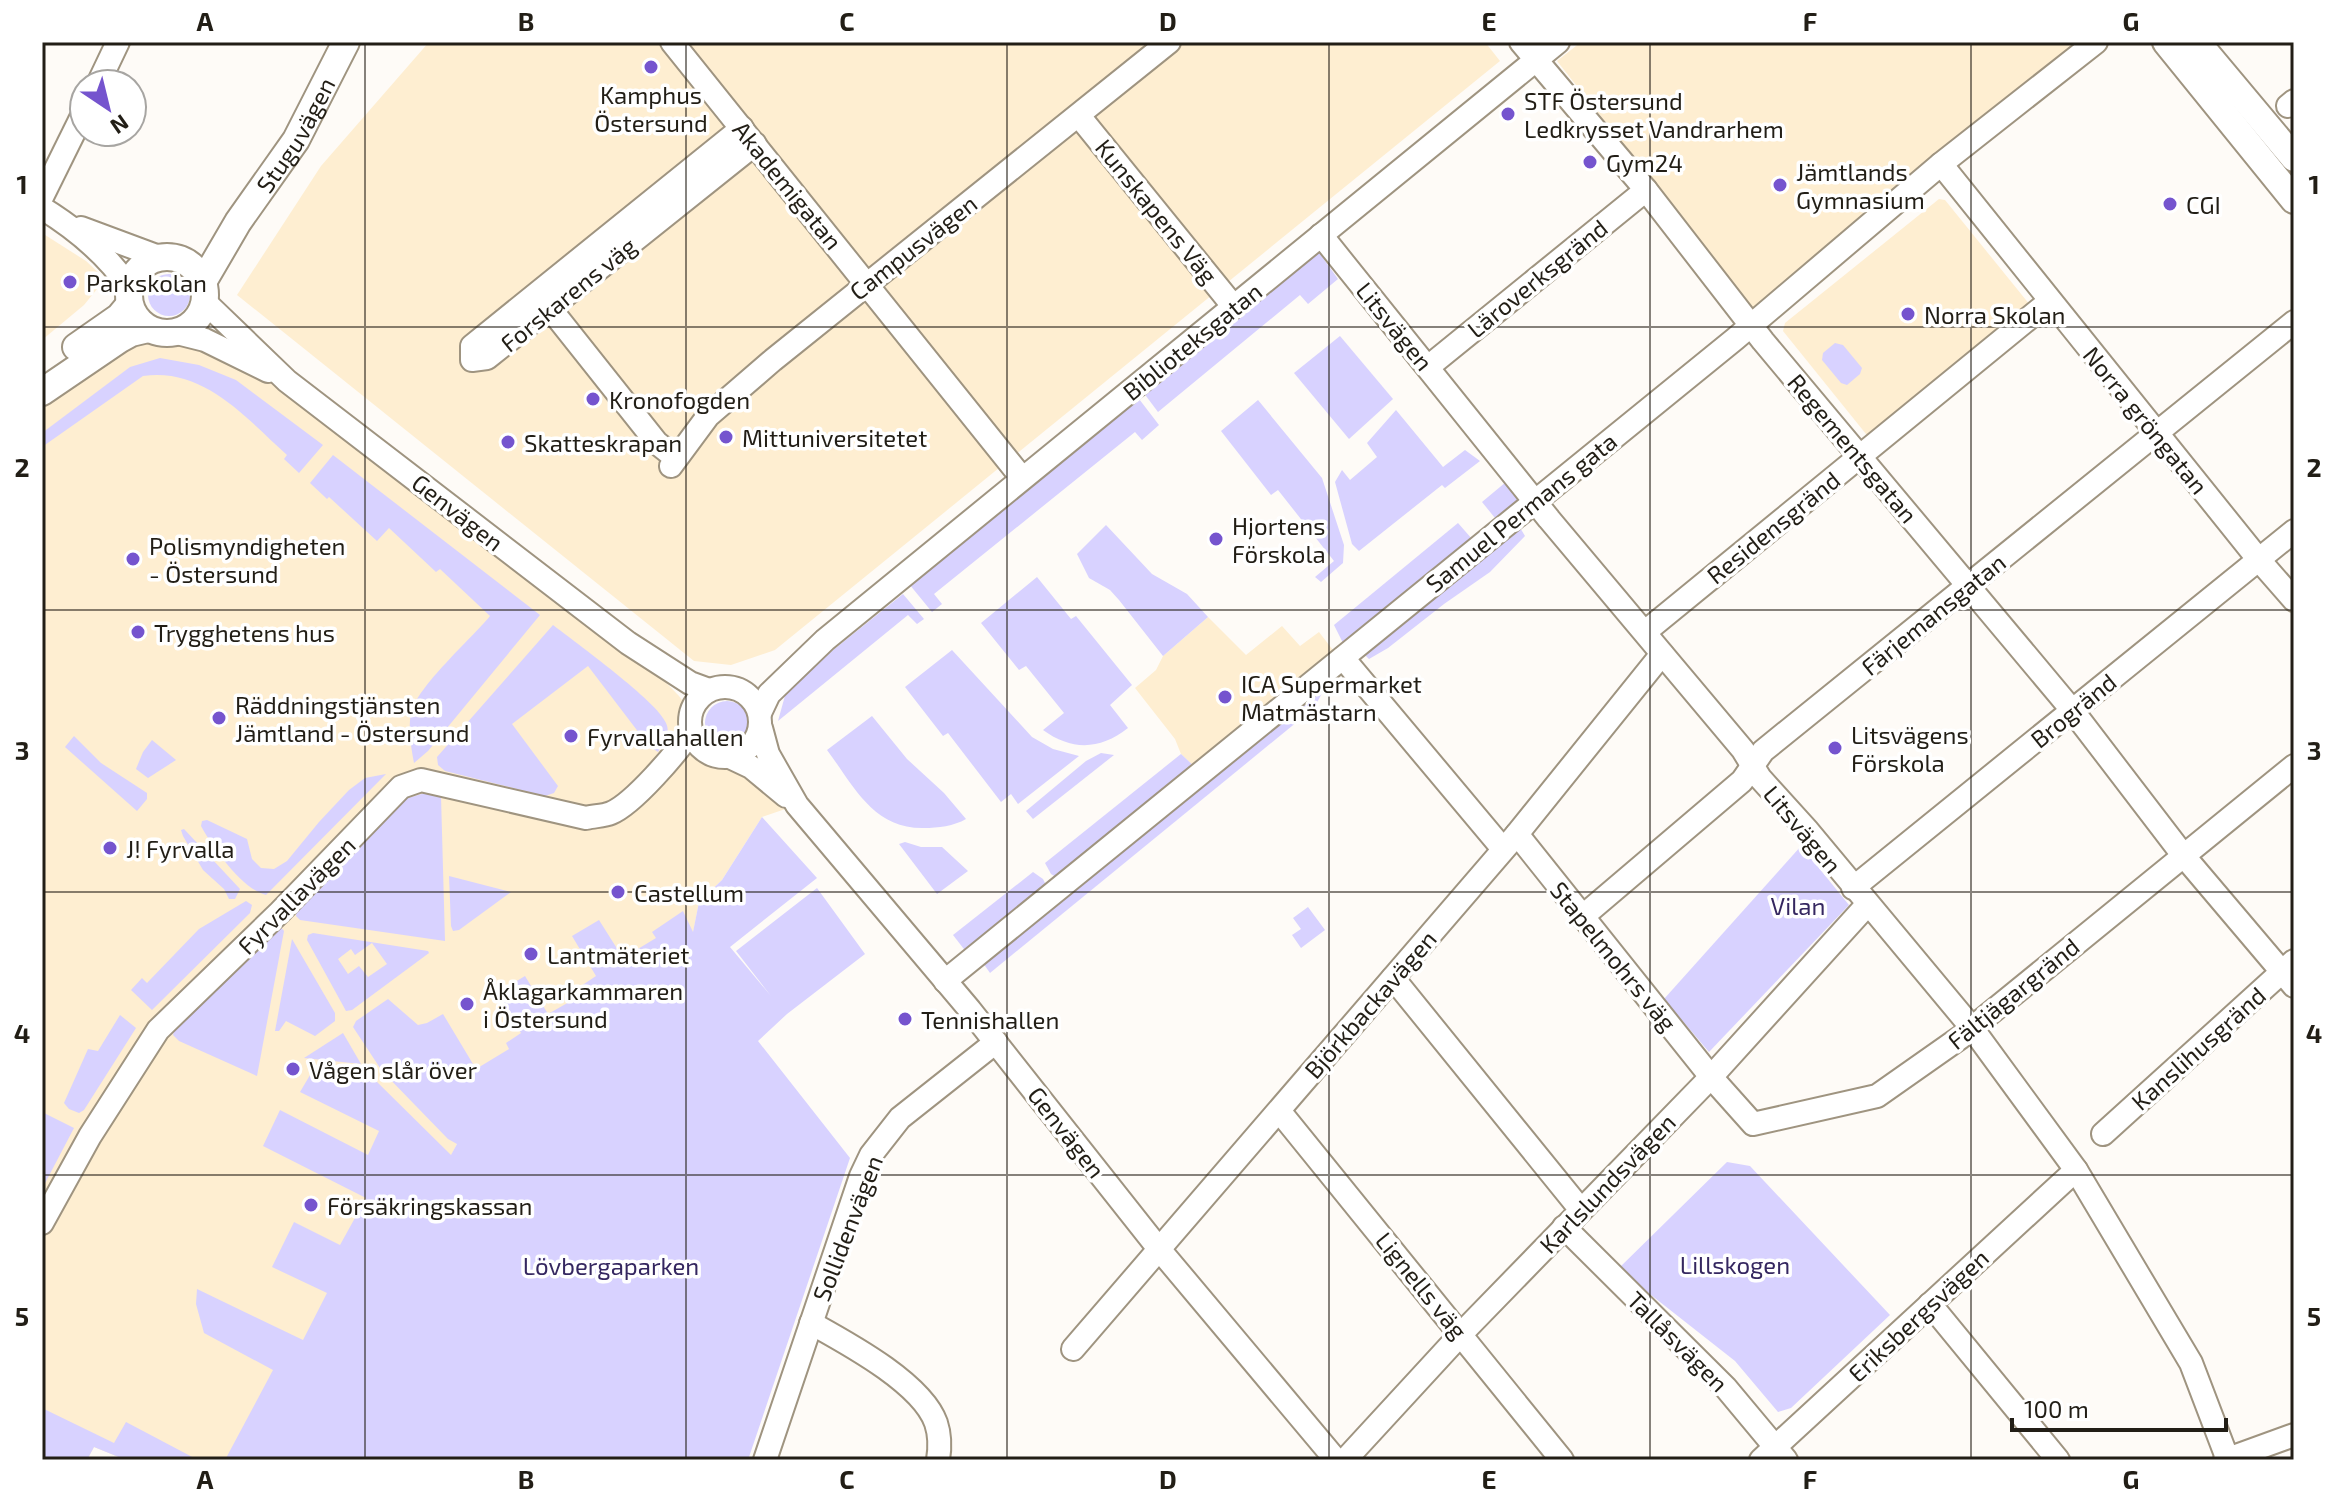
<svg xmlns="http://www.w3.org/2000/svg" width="2336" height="1502" viewBox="0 0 2336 1502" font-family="'Exo 2',sans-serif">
	<rect width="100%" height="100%" fill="#fefbf7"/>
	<!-- built -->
	<g fill="#feeed1">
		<path d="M429 42H1485L1500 61 775 650 731 665 694 661 237 295 321 166Z"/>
		<path d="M1581 42H2076L1754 310 1557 61Z"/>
		<path d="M1939 199 1945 200 2030 305 1872 434H1866L1783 331 1785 323Z"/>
		<path d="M42 233 86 261 101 275 97 289 84 305 42 340Z"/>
		<path d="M131 333H177L287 381 628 643 679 696 691 712V731L698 746 711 756 732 758 797 805 762 817 722 880 699 902 693 933 475 1108 424 1210 254 1460H126L94 1447 87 1460H42V392Z"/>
		<path d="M1208 617 1246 655 1282 626 1300 646 1319 632 1336 654 1197 769 1181 754 1175 739 1135 688 1156 670 1163 656Z"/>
	</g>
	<!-- green -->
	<g fill="#d8d2ff" fill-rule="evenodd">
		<path d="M1315 247 1338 279 1308 304 1300 295 1158 412 1143 392Z"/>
		<circle cx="169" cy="295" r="21"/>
		<path d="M1340 336 1393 399 1349 439 1294 373Z"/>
		<path d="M1835 343 1843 345 1862 368 1860 374 1847 385 1841 383 1822 360 1823 353Z"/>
		<path d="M160 358 199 365 236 380 323 445 299 473 284 459 287 455C246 418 204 367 143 376L42 447V433L130 367Z"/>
		<path d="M1136 395 1159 425 1142 440 1135 432 934 594 942 604 932 612 905 579Z"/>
		<path d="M1258 400 1322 478 1344 545 1343 563 1321 582 1315 577 1334 561 1278 490 1271 495 1221 431Z"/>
		<path d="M1396 410 1443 467 1465 450 1480 461 1445 488 1442 485 1359 551 1352 544 1335 482 1342 470 1350 480 1377 457 1367 443Z"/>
		<path d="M333 455 540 615 428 751 414 763C411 747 408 729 411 713 416 688 472 638 490 616L440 569 436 572 389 528 377 541 329 497 327 499 310 483Z"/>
		<path d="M1506 482 1520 498 1495 518 1482 502Z"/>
		<path d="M1458 523 1472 539 1344 645 1334 625Z"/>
		<path d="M1106 525 1152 574 1187 594 1208 617 1163 656 1119 600 1110 590 1089 578 1077 554Z"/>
		<path d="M1519 526 1525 536 1490 572 1444 604 1388 648 1369 659 1363 653Z"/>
		<path d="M1037 577 1071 619 1076 616 1132 685 1110 705 1128 728C1100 750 1072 751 1043 730L1064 713 1026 666 1019 670 981 623Z"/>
		<path d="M903 594 924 619 917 624 908 615 778 721 786 692 807 671Z"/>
		<path d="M553 625C575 642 658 702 666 723 671 734 664 743 658 752L649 746 588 666 512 724 558 786 554 793 545 796 445 771 438 765 437 757Z"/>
		<path d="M952 650 1032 737 1053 749 1079 756 1018 804 1011 794 1001 802 948 733 943 736 905 687Z"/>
		<path d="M1327 684 1314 708 990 973 983 963Z"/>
		<circle cx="727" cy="723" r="22"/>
		<path d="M872 716 907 759 944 793 966 819C954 826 938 828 924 828 873 829 854 786 827 750Z"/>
		<path d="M74 736 101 763 147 793V799L137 811 65 747Z"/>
		<path d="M152 740 176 760 148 778 136 769 143 752Z"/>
		<path d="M1101 753 1114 755 1033 819 1026 811 1086 761Z"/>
		<path d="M1181 754 1197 769 1061 880 1051 874 1045 863Z"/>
		<path d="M386 774 266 895C242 889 213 848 201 826L202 821 207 820 247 839 252 859 261 868 274 869 287 861 319 822 349 790 365 778Z"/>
		<path d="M428 792 441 796 445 941 300 920 296 916 297 909 405 799Z"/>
		<path d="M762 817 817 878 730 947 771 996 736 951 817 888 865 954 787 1014 758 1041 850 1158 748 1460H225L273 1370 204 1333 196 1304 197 1289 303 1340 327 1293 272 1267 294 1222 340 1245 366 1198 263 1146 280 1110 368 1155 379 1131 300 1092 313 1070 349 1071 374 1079 451 1155 457 1144 448 1139 382 1071 353 1027 356 1021 388 999 418 1025 427 1023 443 1014 476 1069 509 1049 506 1043 521 1033 497 993 525 976 548 1014 585 993 581 986 596 976 572 936 599 920 623 958 656 938 652 932 683 911 693 932 699 902 722 880Z"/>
		<path d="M184 829 240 889 235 899H229L224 889 203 870 183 836 181 830Z"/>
		<path d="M905 842 921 847H942L968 871 937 894 899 844Z"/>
		<path d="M1801 846 1849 905 1709 1052 1664 999Z"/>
		<path d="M1033 872 1043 879 1048 889 967 953 953 935Z"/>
		<path d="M449 876 511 892 459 930 453 931 451 926Z"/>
		<path d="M246 901 252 905 250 913 152 1010 131 990 142 978 147 983 199 929Z"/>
		<path d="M1308 907 1325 930 1301 948 1292 935 1301 929 1293 918Z"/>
		<path d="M280 926 284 931 257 1076 179 1041 173 1035 175 1028Z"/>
		<path d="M313 933 428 951 429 953 352 1010 346 1011 307 940 308 935ZM372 943 387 964 368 977 359 966 348 974 338 959 351 949 355 955Z"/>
		<path d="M292 939 335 1013V1021L315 1036 286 1021 279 1031H275Z"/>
		<path d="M120 1015 136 1028 84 1110 79 1113 69 1109 64 1103 88 1049 98 1051Z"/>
		<path d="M343 1033 361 1064 304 1058Z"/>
		<path d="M42 1112 74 1128 42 1189Z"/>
		<path d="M1727 1162 1750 1166 1890 1315 1791 1408 1778 1412 1735 1361 1618 1269Z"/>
		<path d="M42 1408 114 1443 126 1422 198 1460H126L94 1447 87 1460H42Z"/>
	</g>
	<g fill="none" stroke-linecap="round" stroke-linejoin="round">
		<!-- minor casing -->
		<g stroke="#9f9480" stroke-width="26">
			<g id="minor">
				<path d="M672 42 1022 478"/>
				<path d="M1521 42 1646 190 1763 341 2072 710 2183 855 2294 986"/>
				<path d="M98 84 118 42"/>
				<path d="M2288 106 2294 101"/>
				<path d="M1079 116 1234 307"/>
				<path d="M742 128 472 346V360L487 358 755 144"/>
				<path d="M1941 164 2259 560 2294 600"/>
				<path d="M42 197 84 112"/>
				<path d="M42 208C76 229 106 253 129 287"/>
				<path d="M81 228 159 257"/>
				<path d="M1321 235 1549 519 1743 750 1760 778 1808 831 1972 1028 2076 1170 2191 1363 2228 1460"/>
				<path d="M541 297 657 443 676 458"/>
				<path d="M205 302 287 381 628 643 690 683 709 690"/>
				<path d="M177 333 205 340 268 371"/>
				<path d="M1428 367 1646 190"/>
				<path d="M671 466 708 416 773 360 1169 42"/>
				<path d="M1645 632 2050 301"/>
				<path d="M1343 658 1503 849"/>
				<circle cx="725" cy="722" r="35"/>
				<path d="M760 713 769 694 825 640 1558 42"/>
				<path d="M761 728 768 754 797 805 970 1010 1159 1249 1336 1460"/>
				<path d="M732 758 751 767 786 796"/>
				<path d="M1517 834 1711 1077 1753 1124 1877 1096 1961 1037 2294 766"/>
				<path d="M1853 888 2294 531"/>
				<path d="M1582 917 1742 781 1763 751 2294 322"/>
				<path d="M1393 978 1581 1210"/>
				<path d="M945 981 1735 339 1941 164 2096 42"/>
				<path d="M1280 1112 1562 1460"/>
				<path d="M2103 1134 2294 961"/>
				<path d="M42 1223 90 1136 158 1030 280 912 401 787 421 780 586 818C594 816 604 816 611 813 633 804 678 752 691 731"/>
				<path d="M1564 1227 1726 1388 1786 1460"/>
				<path d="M1930 1304 2058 1460"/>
				<path d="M811 1323C847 1343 922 1383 936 1423 940 1435 940 1448 938 1460"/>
				<path d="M1073 1349 1517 834 1662 654"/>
				<path d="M765 1460 861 1176 871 1155 900 1118 996 1042"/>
				<path d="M1345 1460 1461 1334 1711 1077 1867 905"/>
				<path d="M1761 1460 2076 1170"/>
				<path d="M2225 1460 2294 1435"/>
			</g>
		</g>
		<!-- major casing -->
		<g stroke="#9f9480" stroke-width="30">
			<g id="major">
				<path d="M2166 42 2294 200"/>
				<path d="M2197 42 2294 158"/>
				<circle cx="167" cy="295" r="38"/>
				<path id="s1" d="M203 282 238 222 296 140 346 42"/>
				<path d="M76 347 119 317 129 305"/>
				<path d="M42 392 120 339 131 333 148 329"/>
			</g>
		</g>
		<!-- minor -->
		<use href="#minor" stroke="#fff" stroke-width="22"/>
		<!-- major -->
		<use href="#major" stroke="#fff" stroke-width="26"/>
	</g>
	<!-- grid -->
	<path fill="none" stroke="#221e16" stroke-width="2" stroke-opacity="0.55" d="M365 42V1460M686 42V1460M1007 42V1460M1329 42V1460M1650 42V1460M1971 42V1460M42 327H2294M42 610H2294M42 892H2294M42 1175H2294"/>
	<!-- markers -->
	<g fill="#7554ce" stroke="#fff" stroke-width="3">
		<circle cx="651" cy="67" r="8"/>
		<circle cx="1508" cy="114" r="8"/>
		<circle cx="1590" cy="162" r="8"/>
		<circle cx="1780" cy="185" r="8"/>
		<circle cx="2170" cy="204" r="8"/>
		<circle cx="70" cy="282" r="8"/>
		<circle cx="1908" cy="314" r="8"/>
		<circle cx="593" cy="399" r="8"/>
		<circle cx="726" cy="437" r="8"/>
		<circle cx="508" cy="442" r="8"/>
		<circle cx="1216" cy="539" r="8"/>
		<circle cx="133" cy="559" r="8"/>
		<circle cx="138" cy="632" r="8"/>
		<circle cx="1225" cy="697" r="8"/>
		<circle cx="219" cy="718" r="8"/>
		<circle cx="571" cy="736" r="8"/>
		<circle cx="1835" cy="748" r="8"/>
		<circle cx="110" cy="848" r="8"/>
		<circle cx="618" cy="892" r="8"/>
		<circle cx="531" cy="954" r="8"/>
		<circle cx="467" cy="1004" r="8"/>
		<circle cx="905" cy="1019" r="8"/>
		<circle cx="293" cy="1069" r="8"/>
		<circle cx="311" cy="1205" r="8"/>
	</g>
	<g text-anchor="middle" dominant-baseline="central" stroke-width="7" stroke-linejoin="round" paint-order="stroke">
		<!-- poi labels -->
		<g font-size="24" fill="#221e16" stroke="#fff" text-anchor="start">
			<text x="651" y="94" text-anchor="middle">Kamphus<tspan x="651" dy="28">Östersund</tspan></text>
			<text x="1524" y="100">STF Östersund<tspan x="1524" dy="28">Ledkrysset Vandrarhem</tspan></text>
			<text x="1606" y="162">Gym24</text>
			<text x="1796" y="171">Jämtlands<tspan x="1796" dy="28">Gymnasium</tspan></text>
			<text x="2186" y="204">CGI</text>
			<text x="86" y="282">Parkskolan</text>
			<text x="1924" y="314">Norra Skolan</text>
			<text x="609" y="399">Kronofogden</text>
			<text x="742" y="437">Mittuniversitetet</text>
			<text x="524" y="442">Skatteskrapan</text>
			<text x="1232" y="525">Hjortens<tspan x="1232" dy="28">Förskola</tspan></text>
			<text x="149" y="545">Polismyndigheten<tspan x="149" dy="28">- Östersund</tspan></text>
			<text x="154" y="632">Trygghetens hus</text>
			<text x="1241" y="683">ICA Supermarket<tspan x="1241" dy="28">Matmästarn</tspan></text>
			<text x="235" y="704">Räddningstjänsten<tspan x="235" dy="28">Jämtland - Östersund</tspan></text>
			<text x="1851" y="734">Litsvägens<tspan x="1851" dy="28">Förskola</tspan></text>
			<text x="587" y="736">Fyrvallahallen</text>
			<text x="126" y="848">J! Fyrvalla</text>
			<text x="634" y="892">Castellum</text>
			<text x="547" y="954">Lantmäteriet</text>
			<text x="483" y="990">Åklagarkammaren<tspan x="483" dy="28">i Östersund</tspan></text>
			<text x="921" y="1019">Tennishallen</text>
			<text x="309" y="1069">Vågen slår över</text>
			<text x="327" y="1205">Försäkringskassan</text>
		</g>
		<!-- street labels -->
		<g font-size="24" fill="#221e16" stroke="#fff">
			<text stroke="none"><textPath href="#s1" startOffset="174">Stuguvägen</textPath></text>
			<text transform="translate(788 185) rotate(51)">Akademigatan</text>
			<text transform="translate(1157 211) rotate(51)">Kunskapens Väg</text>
			<text transform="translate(913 247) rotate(-38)">Campusvägen</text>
			<text transform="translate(1537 278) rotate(-39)">Läroverksgränd</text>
			<text transform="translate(568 294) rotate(-39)">Forskarens väg</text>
			<text transform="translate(1395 326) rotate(51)">Litsvägen</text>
			<text transform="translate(1192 341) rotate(-39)">Biblioteksgatan</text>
			<text transform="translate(2146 420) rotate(51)">Norra gröngatan</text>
			<text transform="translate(1853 448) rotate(50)">Regementsgatan</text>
			<text transform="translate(458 512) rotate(38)">Genvägen</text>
			<text transform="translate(1521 512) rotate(-39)">Samuel Permans gata</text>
			<text transform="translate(1773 527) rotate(-39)">Residensgränd</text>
			<text transform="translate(1933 614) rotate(-39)">Färjemansgatan</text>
			<text transform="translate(2073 710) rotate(-39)">Brogränd</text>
			<text transform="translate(1803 829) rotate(50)">Litsvägen</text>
			<text transform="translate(296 895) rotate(-45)">Fyrvallavägen</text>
			<text transform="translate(1614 956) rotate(51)">Stapelmohrs väg</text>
			<text transform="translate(2013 993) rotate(-39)">Fältjägargränd</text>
			<text transform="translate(1370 1004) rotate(-49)">Björkbackavägen</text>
			<text transform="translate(2198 1048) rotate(-42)">Kanslihusgränd</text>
			<text transform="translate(1067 1132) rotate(52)">Genvägen</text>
			<text transform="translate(1607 1183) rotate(-46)">Karlslundsvägen</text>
			<text transform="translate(847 1228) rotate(-69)">Sollidenvägen</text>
			<text transform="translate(1422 1285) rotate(51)">Lignells väg</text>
			<text transform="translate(1918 1315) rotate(-43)">Eriksbergsvägen</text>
			<text transform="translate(1678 1341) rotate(45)">Tallåsvägen</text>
		</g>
		<!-- park labels -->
		<g font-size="24" fill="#352760" stroke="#fff">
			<text x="1798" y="905">Vilan</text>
			<text x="1735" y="1264">Lillskogen</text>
			<text x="611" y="1265">Lövbergaparken</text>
		</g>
	</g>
	<!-- border -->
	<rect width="2336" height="1502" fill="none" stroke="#ffffff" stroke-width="88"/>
	<!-- north arrow -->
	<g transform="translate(108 108) rotate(145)"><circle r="38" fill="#ffffff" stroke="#a7a5a2" stroke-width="2"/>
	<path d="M0-6L14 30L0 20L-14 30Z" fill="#7554ce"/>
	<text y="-12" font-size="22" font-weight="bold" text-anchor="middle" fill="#221e16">N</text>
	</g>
	<!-- scale -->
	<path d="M2012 1418v12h214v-12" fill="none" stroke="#221e16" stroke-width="4"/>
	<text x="2024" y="1418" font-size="24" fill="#221e16" stroke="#ffffff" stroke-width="6" paint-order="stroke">100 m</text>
	<rect x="44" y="44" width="2248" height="1414" fill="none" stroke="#221e16" stroke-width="3"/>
	<g font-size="26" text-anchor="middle" font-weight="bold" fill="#221e16">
		<text x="205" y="31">A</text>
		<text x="526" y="31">B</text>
		<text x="847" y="31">C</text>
		<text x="1168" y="31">D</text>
		<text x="1489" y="31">E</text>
		<text x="1810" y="31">F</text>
		<text x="2131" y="31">G</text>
		<text x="22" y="194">1</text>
		<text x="2314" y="194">1</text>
		<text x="22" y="477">2</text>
		<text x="2314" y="477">2</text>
		<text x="22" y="760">3</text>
		<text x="2314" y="760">3</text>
		<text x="22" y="1043">4</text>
		<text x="2314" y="1043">4</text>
		<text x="22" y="1326">5</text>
		<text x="2314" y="1326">5</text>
		<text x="205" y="1489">A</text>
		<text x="526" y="1489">B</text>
		<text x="847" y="1489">C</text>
		<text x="1168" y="1489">D</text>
		<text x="1489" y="1489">E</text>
		<text x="1810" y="1489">F</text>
		<text x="2131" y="1489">G</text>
	</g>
</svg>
